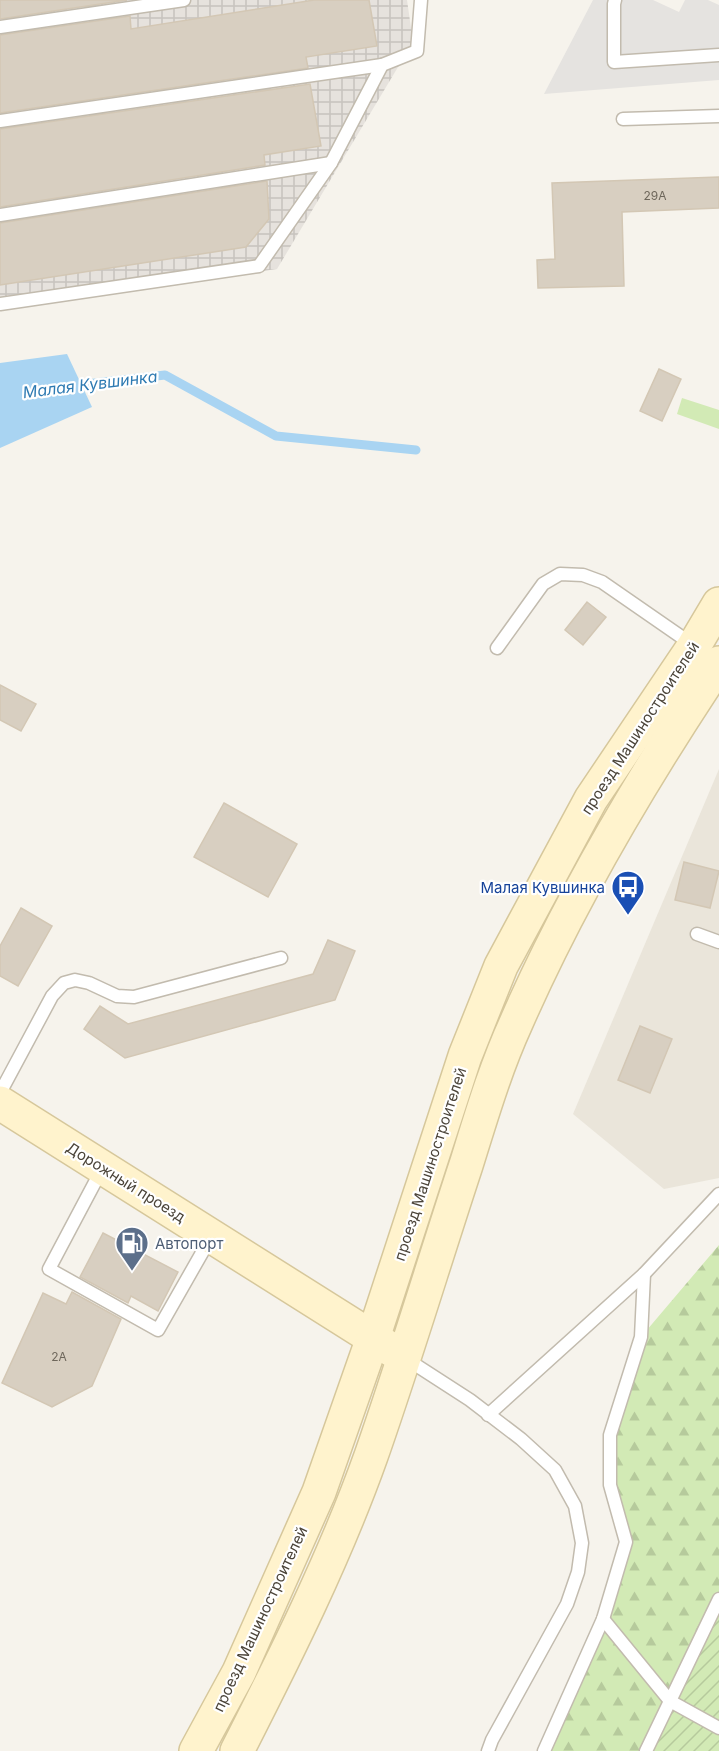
<svg xmlns="http://www.w3.org/2000/svg" width="719" height="1751" viewBox="0 0 719 1751" font-family="Inter,sans-serif">
	<defs>
		<pattern id="industrial-grid" width="8" height="8" patternUnits="userSpaceOnUse" patternTransform="scale(1.5)"><rect width="8" height="8" fill="#e6e2dd"/><path d="M0 4h8M4 0v8" fill="none" stroke="#c7c3be"/></pattern>
		<pattern id="forest-firs" width="22" height="20" patternUnits="userSpaceOnUse" patternTransform="scale(1.5)"><rect width="22" height="20" fill="#d2eab5"/><path d="M5 1l3.5 6h-7zM16 11l3.5 6h-7z" fill="#b6ca9c"/></pattern>
		<pattern id="garden-furrows" width="10" height="10" patternUnits="userSpaceOnUse" patternTransform="scale(1.5)"><rect width="10" height="10" fill="#d2eab5"/><path d="M-1 1l2-2M0 10L10 0M9 11l2-2" fill="none" stroke="#b6ca9c"/></pattern>
	</defs>
	<rect width="100%" height="100%" fill="#f6f3ec"/>
	<!-- residential -->
	<path fill="#eae5da" d="M719 769V1178L664 1189 573 1114Z"/>
	<!-- industrial -->
	<path fill="url(#industrial-grid)" d="M0 0H407L413 42 277 269 0 308Z"/>
	<!-- grass -->
	<path fill="#d2eab5" d="M682 398 719 410V429L677 414Z"/>
	<!-- forest -->
	<path fill="url(#forest-firs)" d="M719 1245V1599L646 1751H544L603 1619 626 1542 610 1485V1435L641 1337Z"/>
	<!-- garden -->
	<path fill="url(#garden-furrows)" d="M719 1599V1751H646Z"/>
	<!-- parking -->
	<path fill="#e5e3e0" d="M593 0H653L679 12 685 0H708L719 5V80L544 94Z"/>
	<!-- water -->
	<path fill="#a9d4f2" d="M67 354 92 407 0 448V363Z"/>
	<g fill="none" stroke-linecap="round" stroke-linejoin="round">
		<!-- stream -->
		<path stroke="#a9d4f2" stroke-width="9" d="M69 386 165 375 276 436 416 450"/>
	</g>
	<!-- building -->
	<g fill="#d8cfc1" stroke="#d3c7b4" stroke-width="1.5">
		<path d="M0 0H127L0 19Z"/>
		<path d="M314 0H369L377 46 306 57 308 68 0 113V35L130 16 131 29Z"/>
		<path d="M310 84 321 146 264 155 265 165 0 207V129Z"/>
		<path d="M719 177V208L622 212 624 286 538 288 537 260 555 259 552 183Z"/>
		<path d="M267 181 269 219 246 247 0 285V223Z"/>
		<path d="M659 369 681 379 662 421 640 411Z"/>
		<path d="M587 602 606 617 583 645 565 630Z"/>
		<path d="M0 685 36 704 21 731 0 720Z"/>
		<path d="M224 803 297 844 268 897 194 857Z"/>
		<path d="M684 862 719 871 710 908 675 900Z"/>
		<path d="M21 908 52 926 18 986 0 976V946Z"/>
		<path d="M328 940 355 951 335 1000 125 1058 84 1029 100 1006 128 1024 313 974Z"/>
		<path d="M640 1026 672 1039 650 1093 618 1080Z"/>
		<path d="M103 1233 178 1272 158 1311 131 1296 128 1303 80 1277Z"/>
		<path d="M72 1292 121 1319 92 1386 52 1407 2 1383 43 1293 66 1304Z"/>
	</g>
	<g fill="none" stroke-linecap="round" stroke-linejoin="round">
		<!-- lane casing -->
		<g stroke="#c2bbae" stroke-width="15">
			<g id="lane">
				<path d="M615 0 614 4V62L719 55"/>
				<path d="M0 27 184 0"/>
				<path d="M623 119 719 116"/>
				<path d="M0 121 382 65"/>
				<path d="M0 215 331 163"/>
				<path d="M0 304 259 266 331 163 382 65 417 51 421 0"/>
				<path d="M497 648 543 584 560 574 583 575 602 582 693 645"/>
				<path d="M697 934 719 942"/>
				<path d="M0 1093 52 996 64 983 75 980 89 983 117 996 134 997 281 958"/>
				<path d="M102 1169 49 1269 158 1330 211 1237"/>
				<path d="M405 1358 470 1400 521 1439 555 1470 575 1506 582 1543 578 1572 567 1604 492 1740 488 1751"/>
				<path d="M488 1415 644 1274 719 1194"/>
				<path d="M603 1619 670 1701 719 1728"/>
				<path d="M544 1751 603 1619 626 1542 610 1485V1435L641 1337 644 1274"/>
				<path d="M646 1751 719 1599"/>
			</g>
		</g>
		<!-- secondary casing -->
		<g stroke="#d6c79b" stroke-width="36">
			<g id="secondary">
				<path d="M0 1103 392 1350"/>
				<path d="M196 1751 239 1672 319 1492 373 1338 465 1056 501 966 591 799 694 646 719 604"/>
				<path d="M237 1751C286 1655 335 1557 371 1456 405 1359 434 1262 466 1165 481 1117 495 1069 516 1023 571 897 643 777 719 663"/>
			</g>
		</g>
		<!-- lane -->
		<use href="#lane" stroke="#fff" stroke-width="12"/>
		<!-- secondary -->
		<use href="#secondary" stroke="#fff3cd" stroke-width="33"/>
	</g>
	<!-- icons -->
	<defs>
		<g id="bus-pin" transform="scale(1.725)"><path d="M0 17L-7.5 6A9.5 9.5 0 1 1 7.5 6Z" fill="#1a4fb4" stroke="#fff"/><path d="M-5-6H5V4H4V6H2V4H-2V6H-4V4H-5ZM-3.5-4V0h7V-4ZM-3.5 1.2v1.5H-2V1.2ZM2 1.2v1.5H3.5V1.2Z" fill="#fff"/></g>
		<g id="fuel-pin" transform="scale(1.725)"><path d="M0 17L-7.5 6A9.5 9.5 0 1 1 7.5 6Z" fill="#5c6f8a" stroke="#fff"/><path d="M-5.5-6h7V0h2V4h1.3V-2.5L3-4.5l.8-.8L6-3V5H2.5V1h-1V6h-7ZM-4.2-4.7v3.2H.2V-4.7Z" fill="#fff"/></g>
	</defs>
	<g fill-rule="evenodd">
		<use href="#bus-pin" x="628" y="887"/>
		<use href="#fuel-pin" x="132" y="1243"/>
	</g>
	<g text-anchor="middle" dominant-baseline="central" stroke-width="4.5" stroke-linejoin="round" paint-order="stroke">
		<!-- number labels -->
		<g font-size="12" fill="#6e675b">
			<text x="655" y="195">29А</text>
			<text x="59" y="1356">2А</text>
		</g>
		<!-- street labels -->
		<g font-size="15" fill="#4b4439" stroke="#fff">
			<text transform="translate(640 728) rotate(-57)">проезд Машиностроителей</text>
			<text transform="translate(430 1164) rotate(-72)">проезд Машиностроителей</text>
			<text transform="translate(126 1182) rotate(32)">Дорожный проезд</text>
			<text transform="translate(260 1619) rotate(-65)">проезд Машиностроителей</text>
		</g>
		<!-- transit labels -->
		<g font-size="15" fill="#164399" stroke="#fff" text-anchor="end">
			<text x="605" y="887">Малая Кувшинка</text>
		</g>
		<!-- service labels -->
		<g font-size="15" fill="#4e5e75" stroke="#fff" text-anchor="start">
			<text x="155" y="1243">Автопорт</text>
		</g>
		<!-- water labels -->
		<g font-size="16" font-style="italic" fill="#2e7ab2" stroke="#fff">
			<text transform="translate(90 384) rotate(-7)">Малая Кувшинка</text>
		</g>
	</g>
</svg>
